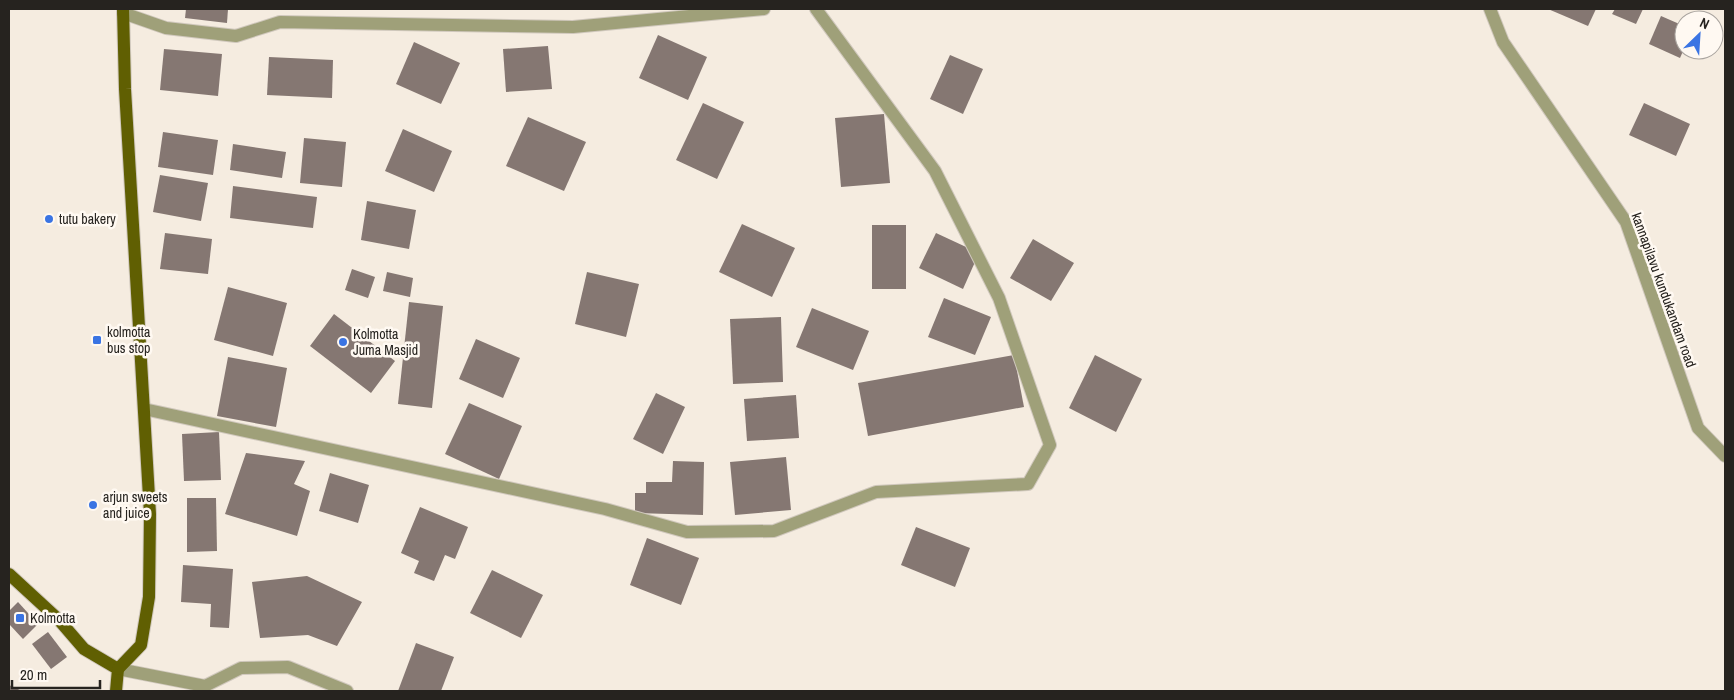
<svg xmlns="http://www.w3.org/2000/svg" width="1734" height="700" viewBox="0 0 1734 700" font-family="'Archivo Narrow',sans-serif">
	<rect width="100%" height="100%" fill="#f5ece0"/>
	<!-- building -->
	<g fill="#857772">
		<path d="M186 9H228L227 23 185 18Z"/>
		<path d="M1548 9H1596L1588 26Z"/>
		<path d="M1615 9H1643L1636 24 1612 14Z"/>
		<path d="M1661 16 1684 26V49L1680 58 1649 44Z"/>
		<path d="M658 35 707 57 688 100 639 78Z"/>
		<path d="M414 42 460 63 441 104 396 84Z"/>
		<path d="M548 46 552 89 506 92 503 49Z"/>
		<path d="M164 49 222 54 218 96 160 90Z"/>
		<path d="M950 55 983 69 963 114 930 99Z"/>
		<path d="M269 57 333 60 332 98 267 95Z"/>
		<path d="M703 103 744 122 717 179 676 160Z"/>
		<path d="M1644 103 1690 124 1676 156 1629 135Z"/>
		<path d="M884 114 890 183 841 187 835 118Z"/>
		<path d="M528 117 586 142 564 191 506 166Z"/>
		<path d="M403 129 452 151 434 192 385 171Z"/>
		<path d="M163 132 218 140 213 175 158 167Z"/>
		<path d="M304 138 346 142 342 187 300 183Z"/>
		<path d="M233 144 286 152 282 178 230 170Z"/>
		<path d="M160 175 208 183 201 221 153 212Z"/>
		<path d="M233 186 317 197 313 228 230 218Z"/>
		<path d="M367 201 416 210 409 249 361 240Z"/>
		<path d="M742 224 795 248 772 297 719 272Z"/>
		<rect x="872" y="225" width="34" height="64"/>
		<path d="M165 233 212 239 208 274 160 269Z"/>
		<path d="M936 233 979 253 963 289 919 268Z"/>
		<path d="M1033 239 1074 263 1051 301 1010 278Z"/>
		<path d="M352 269 375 277 368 298 345 290Z"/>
		<path d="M387 272 413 278 410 297 383 291Z"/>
		<path d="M587 272 639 284 626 337 575 324Z"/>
		<path d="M228 287 287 303 273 356 214 340Z"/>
		<path d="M944 298 991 317 975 355 928 337Z"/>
		<path d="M409 302 443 306 432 408 398 404Z"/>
		<path d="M812 308 869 331 853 370 796 347Z"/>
		<path d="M334 314 395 361 371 393 310 346Z"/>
		<path d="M781 317 783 382 733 384 730 319Z"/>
		<path d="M476 339 520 358 503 398 459 379Z"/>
		<path d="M1014 355 1024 407 868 436 858 383Z"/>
		<path d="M1095 355 1142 379 1116 432 1069 408Z"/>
		<path d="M228 357 287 368 276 427 217 416Z"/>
		<path d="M656 393 685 407 663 454 633 439Z"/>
		<path d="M796 395 799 438 747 441 744 399Z"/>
		<path d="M469 403 522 426 499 479 445 454Z"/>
		<path d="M219 432 221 480 184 481 182 434Z"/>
		<path d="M246 453 305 461 294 484 310 491 297 536 225 514Z"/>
		<path d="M786 457 791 510 735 515 730 462Z"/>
		<path d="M673 461 704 462 703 515 635 513V493H646V482H672Z"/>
		<path d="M330 473 369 485 358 523 319 511Z"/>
		<path d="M187 498H216L217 551 187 552Z"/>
		<path d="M420 507 468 527 455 559 445 555 434 581 414 573 419 561 401 553Z"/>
		<path d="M916 527 970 548 955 587 901 565Z"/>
		<path d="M647 538 699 558 681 605 630 585Z"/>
		<path d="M183 565 233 569 229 628 210 627 211 604 181 602Z"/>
		<path d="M492 570 543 595 521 638 470 613Z"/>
		<path d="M307 576 362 602 337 646 308 635 260 638 252 582Z"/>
		<path d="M18 602 38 624 23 639 9 624V611Z"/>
		<path d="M48 632 67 657 51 669 32 644Z"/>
		<path d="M416 643 454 657 441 691H398Z"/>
		<path d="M9 685 22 691H9Z"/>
	</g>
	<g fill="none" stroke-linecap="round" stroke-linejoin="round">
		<!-- minor casing -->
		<g stroke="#d0c8bd" stroke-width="14">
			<g id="minor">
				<path d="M1490 9 1503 42 1626 222 1698 428 1725 456"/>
				<path d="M123 13 166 28 236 36 280 22 573 27 764 9"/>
				<path d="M144 409 605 509 687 532 774 531 876 492 1028 484 1050 445 999 298 935 171 816 9"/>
				<path d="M118 669 205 686 241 668 288 667 347 691"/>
			</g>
		</g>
		<!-- major casing -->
		<g stroke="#d0c8bd" stroke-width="14">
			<g id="major">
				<path d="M9 574 59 620 84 649 118 669 116 691"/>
				<path d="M118 669 141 645 149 597 150 514 125 89 123 9"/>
			</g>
		</g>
		<!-- minor -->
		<use href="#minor" stroke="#9fa079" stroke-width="12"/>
		<!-- major -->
		<use href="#major" stroke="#605f02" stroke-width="12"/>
	</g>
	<!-- markers -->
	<g fill="#3a74e3" stroke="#fff9f2" stroke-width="2">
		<circle cx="49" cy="219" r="5"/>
		<rect x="92" y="335" width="10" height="10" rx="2.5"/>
		<circle cx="343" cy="342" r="5"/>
		<circle cx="93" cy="505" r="5"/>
		<rect x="15" y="613" width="10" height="10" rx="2.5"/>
	</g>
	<g text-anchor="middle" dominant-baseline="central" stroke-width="5" stroke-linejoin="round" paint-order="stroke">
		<!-- poi labels -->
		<g font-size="14" fill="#26231f" stroke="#fff9f2" text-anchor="start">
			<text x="59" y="219">tutu bakery</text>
			<text x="107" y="332">kolmotta<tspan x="107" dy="16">bus stop</tspan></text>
			<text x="353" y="334">Kolmotta<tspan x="353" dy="16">Juma Masjid</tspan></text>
			<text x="103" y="497">arjun sweets<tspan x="103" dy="16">and juice</tspan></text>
			<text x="30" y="618">Kolmotta</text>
		</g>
		<!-- street labels -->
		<g font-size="14" fill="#26231f" stroke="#fff9f2">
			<text transform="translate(1664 290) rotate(70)">kannapilavu kundukandam road</text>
		</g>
	</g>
	<!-- border -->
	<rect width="1734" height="700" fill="none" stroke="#26231f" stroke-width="20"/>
	<!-- north arrow -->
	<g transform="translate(1699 35) rotate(25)"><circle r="24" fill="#fff9f2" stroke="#a8a39e"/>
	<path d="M0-4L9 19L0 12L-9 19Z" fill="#3a74e3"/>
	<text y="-8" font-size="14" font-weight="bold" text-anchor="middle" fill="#26231f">N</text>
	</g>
	<!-- scale -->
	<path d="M12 680v8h88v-8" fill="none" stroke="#26231f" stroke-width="2.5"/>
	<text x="20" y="680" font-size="15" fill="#26231f" stroke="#fff9f2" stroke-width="4" paint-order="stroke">20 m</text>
</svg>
